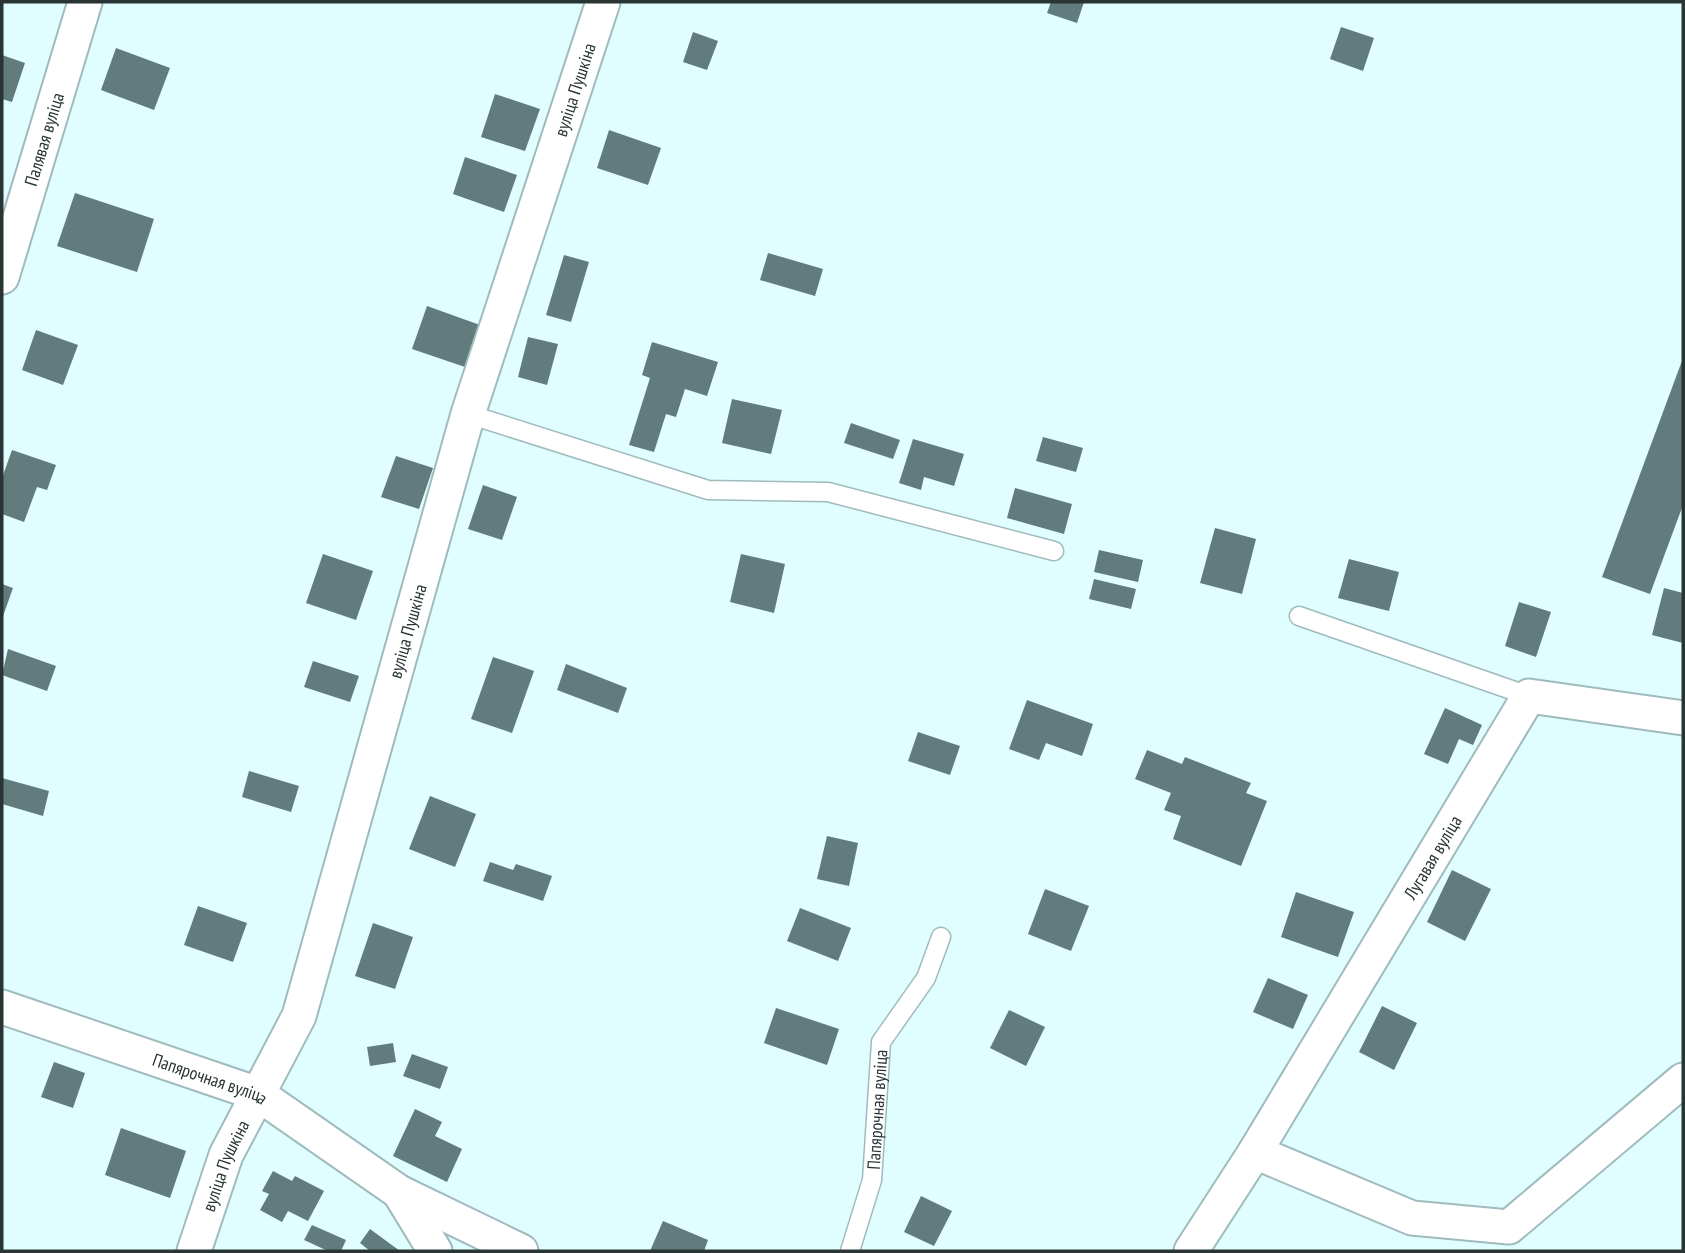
<svg xmlns="http://www.w3.org/2000/svg" width="1685" height="1253" viewBox="0 0 1685 1253" font-family="'PT Sans Narrow',sans-serif">
	<rect width="100%" height="100%" fill="#e0fdff"/>
	<!-- building -->
	<g fill="#627b7d">
		<path d="M1051 2H1084L1077 23 1047 13Z"/>
		<path d="M1341 27 1374 38 1363 71 1330 59Z"/>
		<path d="M693 32 718 41 707 70 683 62Z"/>
		<path d="M116 48 170 68 154 110 101 90Z"/>
		<path d="M2 55 25 63 12 102 2 99Z"/>
		<path d="M495 94 540 109 525 151 481 137Z"/>
		<path d="M609 130 661 148 648 185 597 168Z"/>
		<path d="M465 157 517 175 504 212 453 194Z"/>
		<path d="M75 193 154 219 137 272 57 246Z"/>
		<path d="M768 253 823 269 815 296 760 280Z"/>
		<path d="M564 255 589 262 571 322 546 315Z"/>
		<path d="M427 306 480 325 465 367 412 349Z"/>
		<path d="M36 330 78 345 63 385 22 370Z"/>
		<path d="M528 337 558 344 547 385 518 377Z"/>
		<path d="M652 342 718 362 707 396 685 389 676 417 666 414 654 452 629 445 650 378 642 375Z"/>
		<path d="M1683 358V505L1650 594 1602 577Z"/>
		<path d="M732 399 782 410 771 454 722 443Z"/>
		<path d="M851 423 900 440 893 459 844 443Z"/>
		<path d="M1043 437 1083 448 1076 472 1036 461Z"/>
		<path d="M913 439 964 454 954 486 924 477 921 490 899 483Z"/>
		<path d="M12 450 56 465 47 490 37 487 24 522 2 514V478Z"/>
		<path d="M396 456 433 468 419 509 381 497Z"/>
		<path d="M483 485 517 497 502 540 468 529Z"/>
		<path d="M1015 488 1072 504 1064 534 1007 518Z"/>
		<path d="M1215 528 1256 539 1242 594 1200 583Z"/>
		<path d="M1099 550 1143 560 1138 582 1094 572Z"/>
		<path d="M323 554 373 571 356 620 306 603Z"/>
		<path d="M741 554 785 564 774 613 730 602Z"/>
		<path d="M1349 559 1399 572 1389 611 1338 598Z"/>
		<path d="M1094 579 1136 589 1131 609 1089 599Z"/>
		<path d="M2 584 13 588 2 619Z"/>
		<path d="M1664 588 1683 593V643L1652 635Z"/>
		<path d="M1519 602 1551 612 1536 657 1505 646Z"/>
		<path d="M8 649 56 666 47 691 2 675Z"/>
		<path d="M493 657 534 671 512 733 471 719Z"/>
		<path d="M313 661 359 676 350 702 304 687Z"/>
		<path d="M566 664 627 688 618 713 557 690Z"/>
		<path d="M1027 700 1093 724 1082 756 1046 743 1039 760 1009 749Z"/>
		<path d="M1445 708 1482 725 1473 745 1459 739 1448 764 1424 754Z"/>
		<path d="M918 732 960 746 950 775 908 761Z"/>
		<path d="M1147 750 1182 764 1185 757 1251 783 1246 793 1267 801 1241 866 1173 839 1181 816 1164 810 1171 793 1135 779Z"/>
		<path d="M249 771 299 786 291 812 242 797Z"/>
		<path d="M2 778 49 791 43 816 2 804Z"/>
		<path d="M430 796 476 814 455 867 409 849Z"/>
		<path d="M827 836 858 843 849 886 817 879Z"/>
		<path d="M490 862 513 870 516 864 552 876 543 901 483 881Z"/>
		<path d="M1452 870 1491 889 1465 941 1427 922Z"/>
		<path d="M1045 889 1089 906 1071 951 1028 934Z"/>
		<path d="M1296 892 1354 912 1338 957 1281 937Z"/>
		<path d="M198 906 247 923 233 962 184 945Z"/>
		<path d="M800 908 851 928 838 961 787 941Z"/>
		<path d="M373 923 413 937 395 989 355 976Z"/>
		<path d="M1268 978 1308 995 1293 1029 1253 1012Z"/>
		<path d="M1382 1006 1417 1023 1394 1070 1359 1052Z"/>
		<path d="M776 1008 839 1029 827 1065 764 1043Z"/>
		<path d="M1009 1010 1045 1027 1026 1066 990 1048Z"/>
		<path d="M393 1043 396 1062 370 1066 367 1047Z"/>
		<path d="M412 1054 448 1067 440 1089 403 1076Z"/>
		<path d="M54 1062 85 1073 73 1108 41 1097Z"/>
		<path d="M415 1109 442 1122 435 1136 462 1149 447 1182 393 1156Z"/>
		<path d="M121 1128 186 1151 170 1198 105 1175Z"/>
		<path d="M273 1171 292 1181 295 1176 324 1191 308 1221 288 1211 282 1222 260 1210 269 1194 262 1191Z"/>
		<path d="M921 1196 952 1211 934 1246 904 1232Z"/>
		<path d="M663 1221 708 1240 704 1251H650Z"/>
		<path d="M312 1225 346 1240 341 1251H328L304 1240Z"/>
		<path d="M370 1229 400 1251H370L360 1243Z"/>
	</g>
	<g fill="none" stroke-linecap="round" stroke-linejoin="round">
		<!-- service casing -->
		<g stroke="#a0bbbd" stroke-width="21">
			<g id="service">
				<path d="M468 414 708 490 828 492 1054 551"/>
				<path d="M1299 616 1529 696"/>
				<path id="s1" d="M850 1251 872 1180 881 1042 926 978 941 937"/>
			</g>
		</g>
		<!-- minor casing -->
		<g stroke="#a0bbbd" stroke-width="37">
			<g id="minor">
				<path id="s2" d="M2 277 85 2"/>
				<path id="s3" d="M2 1007 258 1094 399 1192 521 1251"/>
				<path d="M1255 1152 1412 1218 1509 1227 1683 1080"/>
				<path d="M399 1192 435 1251"/>
				<path id="s4" d="M194 1251 226 1155 299 1016 468 414 603 2"/>
				<path id="s5" d="M1191 1251 1255 1152 1529 696 1683 718"/>
			</g>
		</g>
		<!-- service -->
		<use href="#service" stroke="#fff" stroke-width="18"/>
		<!-- minor -->
		<use href="#minor" stroke="#fff" stroke-width="33"/>
	</g>
	<g text-anchor="middle" dominant-baseline="central" stroke-width="7" stroke-linejoin="round" paint-order="stroke">
		<!-- street labels -->
		<g font-size="18" fill="#293535" stroke="#e0fdff">
			<text stroke="none"><textPath href="#s4" startOffset="1225">вуліца Пушкіна</textPath></text>
			<text stroke="none"><textPath href="#s2" startOffset="144">Палявая вуліца</textPath></text>
			<text stroke="none"><textPath href="#s4" startOffset="658">вуліца Пушкіна</textPath></text>
			<text stroke="none"><textPath href="#s5" startOffset="462">Лугавая вуліца</textPath></text>
			<text stroke="none"><textPath href="#s3" startOffset="220">Папярочная вуліца</textPath></text>
			<text stroke="none"><textPath href="#s1" startOffset="145">Папярочная вуліца</textPath></text>
			<text stroke="none"><textPath href="#s4" startOffset="91">вуліца Пушкіна</textPath></text>
		</g>
	</g>
	<!-- border -->
	<rect width="1685" height="1253" fill="none" stroke="#293535" stroke-width="7"/>
</svg>
